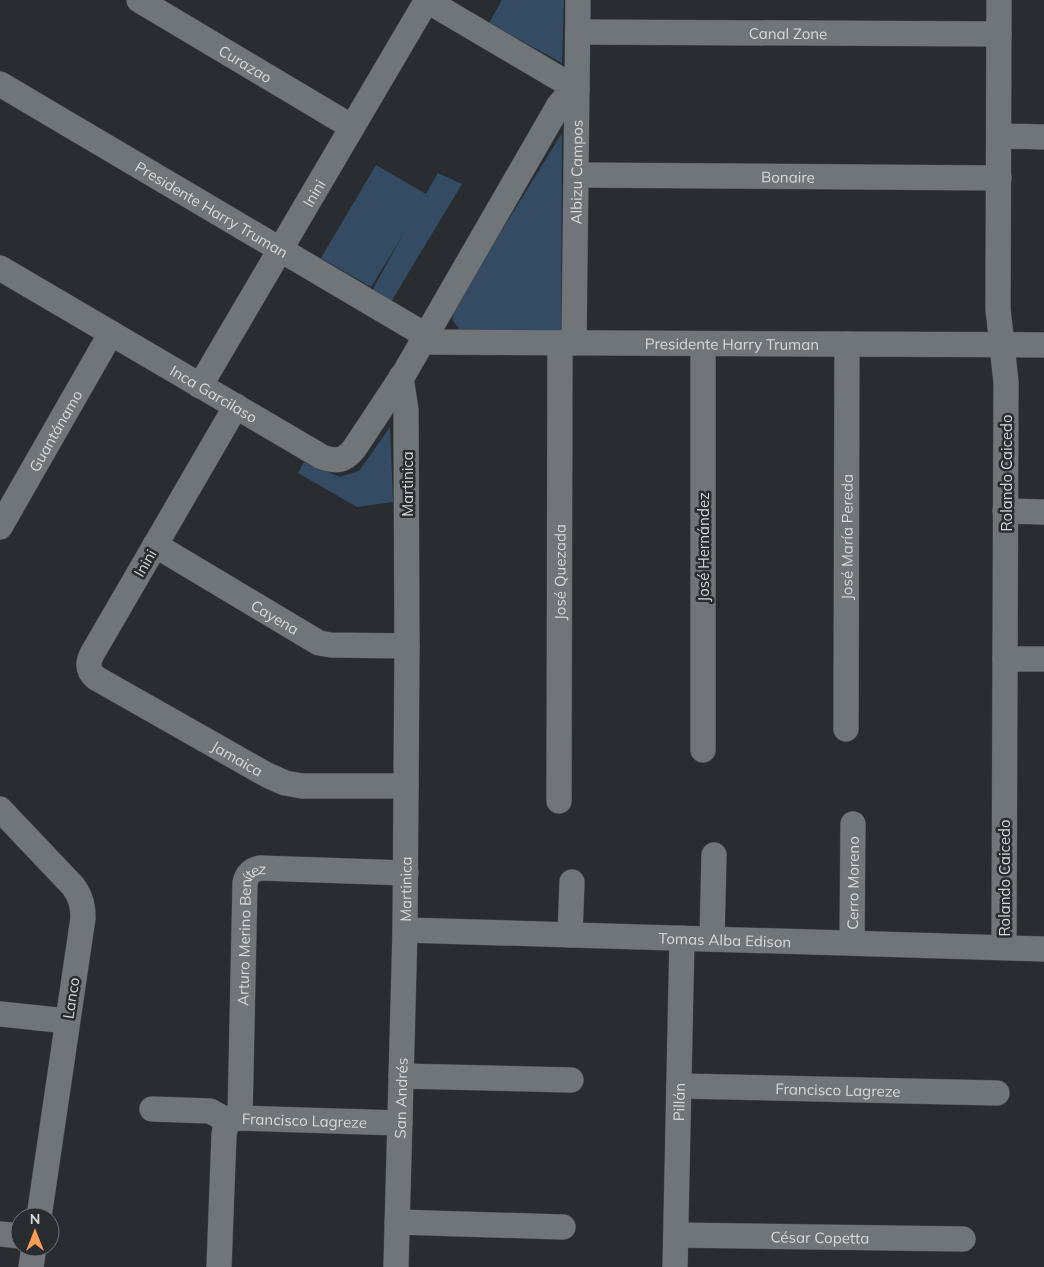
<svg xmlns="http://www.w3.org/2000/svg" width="1044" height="1267" viewBox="0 0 1044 1267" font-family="Mulish,sans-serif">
	<rect width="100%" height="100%" fill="#292d31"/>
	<!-- green -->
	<g fill="#344c63">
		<path d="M502 0H564L562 63 489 23Z"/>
		<path d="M562 133 561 332 460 330 453 321 452 311Z"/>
		<path d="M376 165 426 194 438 173 462 184 389 305 370 294 404 233 371 287 321 258Z"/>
		<path d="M390 427 393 502 357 507 298 473 304 462 340 477 359 471Z"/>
	</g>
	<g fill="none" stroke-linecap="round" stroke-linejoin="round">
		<!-- minor casing -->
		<g stroke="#45484b" stroke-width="26">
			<g id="minor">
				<path id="s1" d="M139 0 352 127"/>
				<path d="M426 0 577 89"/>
				<path d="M999 0 998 309 1006 382 1004 947"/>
				<path id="s2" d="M578 32 999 34"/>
				<path id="s3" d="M0 84 425 335"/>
				<path d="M1000 136 1044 137"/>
				<path id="s4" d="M577 175 999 178"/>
				<path id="s5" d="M0 268 322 457C337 462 344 461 354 449L405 372 559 105 567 96 577 89"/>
				<path id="s6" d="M421 342 1044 345"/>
				<path id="s7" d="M574 343 578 0"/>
				<path id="s8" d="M200 386 427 0"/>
				<path id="s9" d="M236 406 92 654C87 664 88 671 96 678L267 775 285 783 302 786H406"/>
				<path d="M1005 511 1044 512"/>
				<path id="s10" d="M0 527 111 333"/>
				<path id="s11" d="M155 545 319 643 331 645 407 646"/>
				<path d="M1005 659H1044"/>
				<path id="s12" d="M846 729 847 344"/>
				<path d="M703 750V344"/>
				<path id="s13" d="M559 801 560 343"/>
				<path d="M0 809 73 886C81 897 83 906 83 918L39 1217"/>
				<path id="s14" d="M405 930 1044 949"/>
				<path d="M570 935 572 882"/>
				<path d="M712 939 714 855"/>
				<path id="s15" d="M852 943 853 824"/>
				<path d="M0 1014 67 1021"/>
				<path d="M401 1076 571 1080"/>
				<path id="s16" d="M679 1086 997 1093"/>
				<path d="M152 1109 210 1111 223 1118 228 1123"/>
				<path id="s17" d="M240 1118 245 883C247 874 251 870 260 868L406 873"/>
				<path id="s18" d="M228 1123 233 1119 240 1118 400 1123"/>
				<path d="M397 1222 563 1227"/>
				<path d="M0 1234 20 1236"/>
				<path id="s19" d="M676 1235 963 1239"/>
				<path d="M31 1267 34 1247"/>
				<path d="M219 1267 224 1135 225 1129 228 1123"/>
				<path id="s20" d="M396 1267 405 930 407 646 406 410 401 377"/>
				<path id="s21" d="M675 1267 682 938"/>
			</g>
		</g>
		<!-- minor -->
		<use href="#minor" stroke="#707579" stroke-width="25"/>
	</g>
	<g text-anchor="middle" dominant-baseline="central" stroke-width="5" stroke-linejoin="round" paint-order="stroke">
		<!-- street labels -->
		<g font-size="15" fill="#d6d9db" stroke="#292d31">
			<text stroke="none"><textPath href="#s2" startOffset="210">Canal Zone</textPath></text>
			<text stroke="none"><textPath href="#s1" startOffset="124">Curazao</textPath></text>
			<text stroke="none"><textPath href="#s7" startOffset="171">Albizu Campos</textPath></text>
			<text stroke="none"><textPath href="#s4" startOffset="211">Bonaire</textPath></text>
			<text stroke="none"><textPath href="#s8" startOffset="224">Inini</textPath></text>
			<text stroke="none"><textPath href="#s3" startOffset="246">Presidente Harry Truman</textPath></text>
			<text stroke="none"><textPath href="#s6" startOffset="311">Presidente Harry Truman</textPath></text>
			<text stroke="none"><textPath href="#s5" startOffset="248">Inca Garcilaso</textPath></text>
			<text stroke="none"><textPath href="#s10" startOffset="111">Guantánamo</textPath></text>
			<text transform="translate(1006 473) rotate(-90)">Rolando Caicedo</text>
			<text transform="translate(407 484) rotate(-90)">Martinica</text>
			<text stroke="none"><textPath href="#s12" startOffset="192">José María Pereda</textPath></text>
			<text transform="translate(703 547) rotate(-90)">José Hernández</text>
			<text transform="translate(145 563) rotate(-60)">Inini</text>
			<text stroke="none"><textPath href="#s13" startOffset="229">José Quezada</textPath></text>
			<text stroke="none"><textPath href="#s11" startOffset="140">Cayena</textPath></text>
			<text stroke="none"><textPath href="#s9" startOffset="476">Jamaica</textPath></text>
			<text transform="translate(1004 878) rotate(-90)">Rolando Caicedo</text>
			<text stroke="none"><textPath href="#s15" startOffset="60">Cerro Moreno</textPath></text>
			<text stroke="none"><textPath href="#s20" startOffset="378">Martinica</textPath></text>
			<text stroke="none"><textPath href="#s14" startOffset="320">Tomas Alba Edison</textPath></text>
			<text stroke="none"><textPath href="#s17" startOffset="188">Arturo Merino Benítez</textPath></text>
			<text transform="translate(71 998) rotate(-81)">Lanco</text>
			<text stroke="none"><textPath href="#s16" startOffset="159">Francisco Lagreze</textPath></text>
			<text stroke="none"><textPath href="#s20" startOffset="169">San Andrés</textPath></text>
			<text stroke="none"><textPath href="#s21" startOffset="165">Pillán</textPath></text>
			<text stroke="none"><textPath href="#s18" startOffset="78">Francisco Lagreze</textPath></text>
			<text stroke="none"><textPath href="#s19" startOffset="144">César Copetta</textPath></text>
		</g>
	</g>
	<!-- north arrow -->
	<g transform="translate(35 1232)"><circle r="24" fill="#292d31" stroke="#6e7275"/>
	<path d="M0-4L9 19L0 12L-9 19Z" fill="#fd9d55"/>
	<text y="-8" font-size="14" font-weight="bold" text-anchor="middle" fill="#d6d9db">N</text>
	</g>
</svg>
